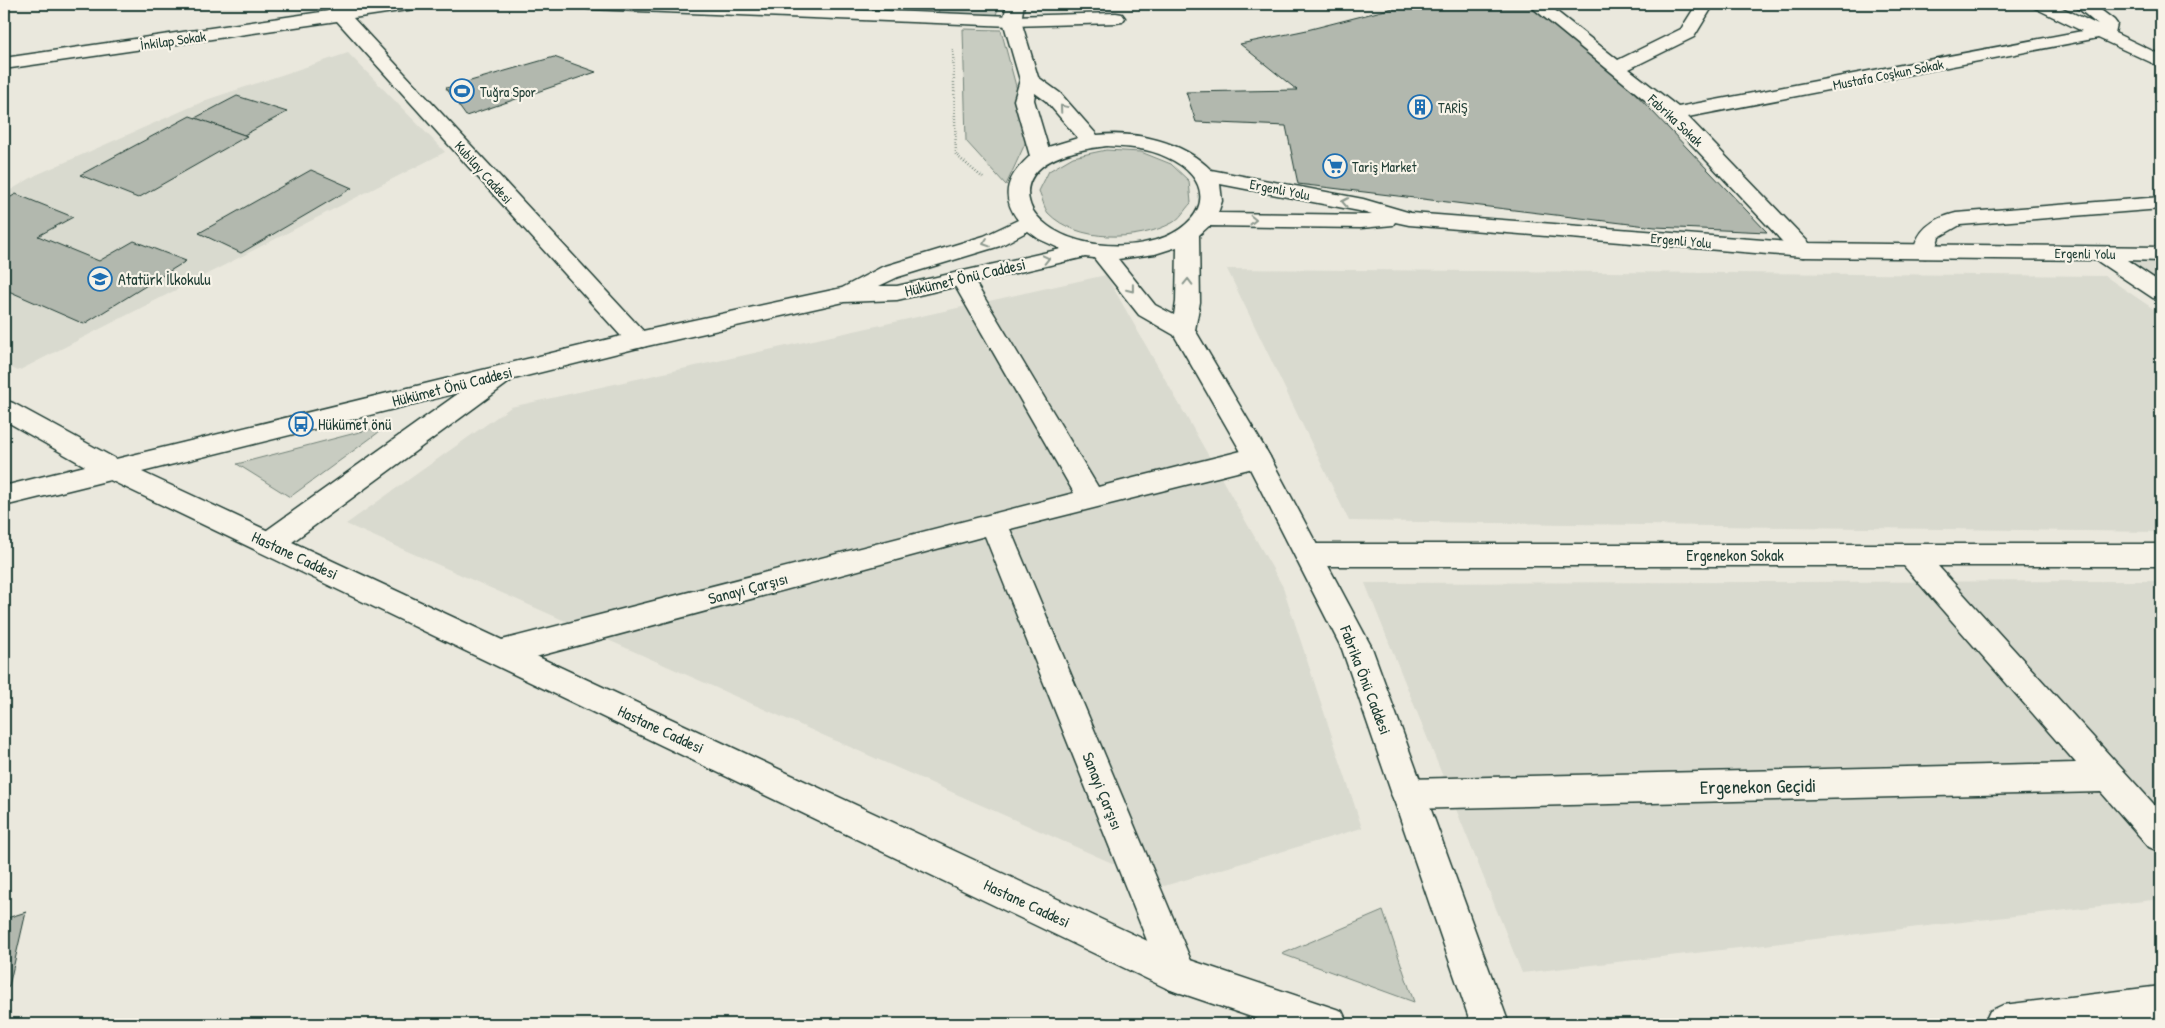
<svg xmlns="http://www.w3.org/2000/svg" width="2165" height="1028" viewBox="0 0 2165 1028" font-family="'Patrick Hand',sans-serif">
	<rect width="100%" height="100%" fill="#eae8dd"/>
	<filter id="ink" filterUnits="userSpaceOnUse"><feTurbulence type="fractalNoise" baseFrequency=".02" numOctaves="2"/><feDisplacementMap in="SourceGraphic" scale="10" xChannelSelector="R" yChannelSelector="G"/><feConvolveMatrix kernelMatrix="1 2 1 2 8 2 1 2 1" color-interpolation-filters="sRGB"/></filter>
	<g filter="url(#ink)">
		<!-- built -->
		<g fill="#d9dacf">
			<path d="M348 53 445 152 18 371 4 364V194L36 175 209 99Z"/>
			<path d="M2161 251V293L2101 253Z"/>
			<path d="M1227 269 2105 276 2161 314V532L1349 521Z"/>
			<path d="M1106 275 1283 587 1362 828 1164 886 346 524 511 407Z"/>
			<path d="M2161 581V899L1522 973 1365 583Z"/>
		</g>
		<!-- green -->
		<g fill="#c8ccc1" stroke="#74847a">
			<path d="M942 4H1000L995 17 937 14Z"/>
			<path d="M963 29 1001 30 1029 135 1006 185 966 141Z"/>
			<path d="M1106 150 1141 152 1171 164 1189 181 1191 203C1185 209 1180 219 1172 223 1138 241 1077 243 1048 213 1044 208 1042 197 1039 191L1049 171 1073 157Z"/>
			<path d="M390 424 290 497 237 464Z"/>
			<path d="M1383 911 1414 1002 1282 954Z"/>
		</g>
		<!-- building -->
		<g fill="#b2b8ae" stroke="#1f3d34">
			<path d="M1409 4H1527L1632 90 1767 232 1655 227 1298 184 1286 126 1196 122 1186 92 1297 90 1240 44 1307 30Z"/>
			<path d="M554 57 596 72 466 116 446 88Z"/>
			<path d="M237 96 287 112 244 135 195 118Z"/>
			<path d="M190 116 247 136 138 198 80 175Z"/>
			<path d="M311 170 352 188 241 253 199 233Z"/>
			<path d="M16 194 73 217 38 236 99 261 134 241 186 261 84 324 4 289V201Z"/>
			<path d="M26 912 9 986 4 987V919Z"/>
		</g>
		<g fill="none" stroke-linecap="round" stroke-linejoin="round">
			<!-- minor casing -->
			<g stroke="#1f3d34" stroke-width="3">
				<g id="minor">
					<path d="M323 4H340L345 9 380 4H422L420 8 414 9 353 18 646 334 650 340 646 346 638 348 630 346 337 21 4 69V58L328 11Z"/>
					<path d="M580 4H712L1012 16 1116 13 1122 14 1125 18 1122 22 1116 23 1012 26 589 9 583 8Z"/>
					<path d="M1528 4H1547L1618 60 1681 29 1693 10 1689 4H1706L1711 9 1694 37 1629 69 1678 107 2082 31 2035 8 2033 4H2054L2098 25 2073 4H2093L2114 20 2117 24 2115 33 2161 55V67L2098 38 1688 117 1811 245 1814 250 1811 255 1803 257 1795 255 1667 118Z"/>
					<path d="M2161 197V209L1960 225 1939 237 1933 256 1925 258 1917 256 1914 251C1917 228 1935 218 1956 213Z"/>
					<path d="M962 272 970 274 973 279 1098 487 1257 447 1266 450 1270 457 1266 464 1257 467 1010 529 1197 975 1192 988 1179 993 1166 988 985 536 502 666 491 662 487 653 491 644 502 640 1074 493 951 279 954 274Z"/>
					<path d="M503 366 512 368 515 374 512 380 280 551 270 554 260 551 256 543 260 535 494 368Z"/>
					<path d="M1309 544H2161V566H1938L2161 812V852L2149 847 2101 792 1408 809 1396 805 1391 794 1396 783 1408 779 2076 763 1904 566H1309L1299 563 1295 555 1299 547Z"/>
				</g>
			</g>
			<!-- tertiary casing -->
			<g stroke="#1f3d34" stroke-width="3">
				<g id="tertiary">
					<path d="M1007 4H1024L1021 21 1038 77 1060 93 1097 135C1136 131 1183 141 1211 170L1363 199 1411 213 1803 243 2161 247V261L2127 260 2161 283V300L2153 298 2096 260 1803 257 1409 225 1395 222 1393 225 1361 228 1209 226 1199 235 1200 302 1195 330 1270 457 1372 648 1509 1024H1471L1342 649 1244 457 1174 335 1139 315 1094 258 1085 257 897 300 844 302 638 348 142 472 1184 958 1342 1011 1348 1024H1272L1166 988 110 480 4 506V486L85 466 4 420V400L13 403 116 459 638 332 842 288 882 267 984 236 1018 220C999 194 1008 176 1030 156L1014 100 1020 80 1003 21ZM1035 93 1046 101 1078 138 1048 147 1034 100ZM1107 146C1127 147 1148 148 1166 157 1213 178 1211 217 1165 237 1127 252 1065 248 1037 216 1031 210 1028 200 1028 192 1030 157 1081 149 1107 146ZM1220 184 1359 211 1372 215 1218 213 1222 201ZM1028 231 1039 239 1061 249 897 286H879L898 277 1000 246ZM1177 247 1176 302 1174 315 1155 305 1118 259 1155 254Z"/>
					<path d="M2161 986V1024H1984L1990 1011 2003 1005Z"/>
				</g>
			</g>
			<!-- path -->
			<path stroke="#1f3d34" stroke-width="2.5" stroke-dasharray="0.5 2.5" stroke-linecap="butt" d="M953 49 956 155 983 178"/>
			<!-- minor -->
			<use href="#minor" fill="#f7f3e8" fill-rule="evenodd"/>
			<!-- tertiary -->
			<use href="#tertiary" fill="#f7f3e8" fill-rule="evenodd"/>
		</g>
		<!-- one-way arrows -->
		<defs><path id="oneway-chevron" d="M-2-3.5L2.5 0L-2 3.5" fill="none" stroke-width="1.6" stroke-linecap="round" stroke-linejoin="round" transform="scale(1.25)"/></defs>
		<g stroke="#8b988e">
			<use href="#oneway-chevron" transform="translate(1063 108) rotate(-130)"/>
			<use href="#oneway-chevron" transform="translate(1345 202) rotate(-169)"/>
			<use href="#oneway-chevron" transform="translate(1253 220) rotate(1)"/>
			<use href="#oneway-chevron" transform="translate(986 243) rotate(161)"/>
			<use href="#oneway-chevron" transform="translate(1046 259) rotate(-13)"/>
			<use href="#oneway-chevron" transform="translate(1188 282) rotate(-89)"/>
			<use href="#oneway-chevron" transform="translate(1131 289) rotate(52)"/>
		</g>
	</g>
	<!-- icons -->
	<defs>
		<g id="stadium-ring" transform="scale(1.25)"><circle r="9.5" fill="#f7f3e8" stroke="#1f6fb2" stroke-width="1.5"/><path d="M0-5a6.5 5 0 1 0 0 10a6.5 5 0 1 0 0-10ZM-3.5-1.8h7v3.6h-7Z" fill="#1f6fb2"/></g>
		<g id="building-ring" transform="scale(1.25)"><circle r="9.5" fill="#f7f3e8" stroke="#1f6fb2" stroke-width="1.5"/><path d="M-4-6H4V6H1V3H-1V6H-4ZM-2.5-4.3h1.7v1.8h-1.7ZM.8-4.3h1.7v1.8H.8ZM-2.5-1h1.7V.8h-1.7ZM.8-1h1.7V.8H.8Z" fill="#1f6fb2"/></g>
		<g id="supermarket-ring" transform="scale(1.25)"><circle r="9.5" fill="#f7f3e8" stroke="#1f6fb2" stroke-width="1.5"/><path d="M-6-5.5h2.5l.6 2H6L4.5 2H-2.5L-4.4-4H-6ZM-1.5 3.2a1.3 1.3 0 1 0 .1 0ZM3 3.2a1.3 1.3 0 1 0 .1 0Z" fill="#1f6fb2"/></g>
		<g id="school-ring" transform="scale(1.25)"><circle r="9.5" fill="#f7f3e8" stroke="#1f6fb2" stroke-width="1.5"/><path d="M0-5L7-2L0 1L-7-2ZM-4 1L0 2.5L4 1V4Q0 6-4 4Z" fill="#1f6fb2"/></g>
		<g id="bus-ring" transform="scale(1.25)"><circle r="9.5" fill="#f7f3e8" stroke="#1f6fb2" stroke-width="1.5"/><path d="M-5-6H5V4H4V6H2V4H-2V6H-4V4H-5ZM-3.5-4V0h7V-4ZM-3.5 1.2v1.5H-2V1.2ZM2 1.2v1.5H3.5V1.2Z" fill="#1f6fb2"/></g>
	</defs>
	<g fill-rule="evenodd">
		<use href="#stadium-ring" x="462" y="91"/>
		<use href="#building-ring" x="1420" y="107"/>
		<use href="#supermarket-ring" x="1335" y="166"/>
		<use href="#school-ring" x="100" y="279"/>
		<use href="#bus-ring" x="301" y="424"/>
	</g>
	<g text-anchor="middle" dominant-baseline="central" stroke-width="4.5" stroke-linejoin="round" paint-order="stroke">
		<!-- far-street labels -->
		<g font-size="14" fill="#1f3d34" stroke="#f7f3e8">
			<text transform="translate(173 40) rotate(-8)">İnkilap Sokak</text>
			<text transform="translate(1888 74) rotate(-11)">Mustafa Coşkun Sokak</text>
			<text transform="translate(1676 120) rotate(43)">Fabrika Sokak</text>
			<text transform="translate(484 172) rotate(48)">Kubilay Caddesi</text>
			<text transform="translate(1280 189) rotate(11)">Ergenli Yolu</text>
			<text transform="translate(1681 240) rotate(5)">Ergenli Yolu</text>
			<text transform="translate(2085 253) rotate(1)">Ergenli Yolu</text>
		</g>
		<!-- far-poi labels -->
		<g font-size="14" fill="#1f3d34" stroke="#f7f3e8" text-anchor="start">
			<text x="480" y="91">Tuğra Spor</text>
			<text x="1438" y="107">TARİŞ</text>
			<text x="1352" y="166">Tariş Market</text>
		</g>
		<!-- street labels -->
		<g font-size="16" fill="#1f3d34" stroke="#f7f3e8">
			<text transform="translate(965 277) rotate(-13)">Hükümet Önü Caddesi</text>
			<text transform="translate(452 386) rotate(-14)">Hükümet Önü Caddesi</text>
			<text transform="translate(295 555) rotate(25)">Hastane Caddesi</text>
			<text x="1735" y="555">Ergenekon Sokak</text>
			<text transform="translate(748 588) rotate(-15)">Sanayi Çarşısı</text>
			<text transform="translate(1366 680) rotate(69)">Fabrika Önü Caddesi</text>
			<text transform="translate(661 729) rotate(25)">Hastane Caddesi</text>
			<text transform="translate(1103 791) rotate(68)">Sanayi Çarşısı</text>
			<text transform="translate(1027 903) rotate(25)">Hastane Caddesi</text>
		</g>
		<!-- poi labels -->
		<g font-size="16" fill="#1f3d34" stroke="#f7f3e8" text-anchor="start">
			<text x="118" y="279">Atatürk İlkokulu</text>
			<text x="318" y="424">Hükümet önü</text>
		</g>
		<!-- near-street labels -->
		<g font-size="19" fill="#1f3d34" stroke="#f7f3e8">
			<text transform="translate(1758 786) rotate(-1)">Ergenekon Geçidi</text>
		</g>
	</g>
	<!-- margin -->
	<rect width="2165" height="1028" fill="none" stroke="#f7f3e8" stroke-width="20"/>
	<rect x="10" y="10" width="2145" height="1008" fill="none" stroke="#1f3d34" stroke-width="2" filter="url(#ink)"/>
</svg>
